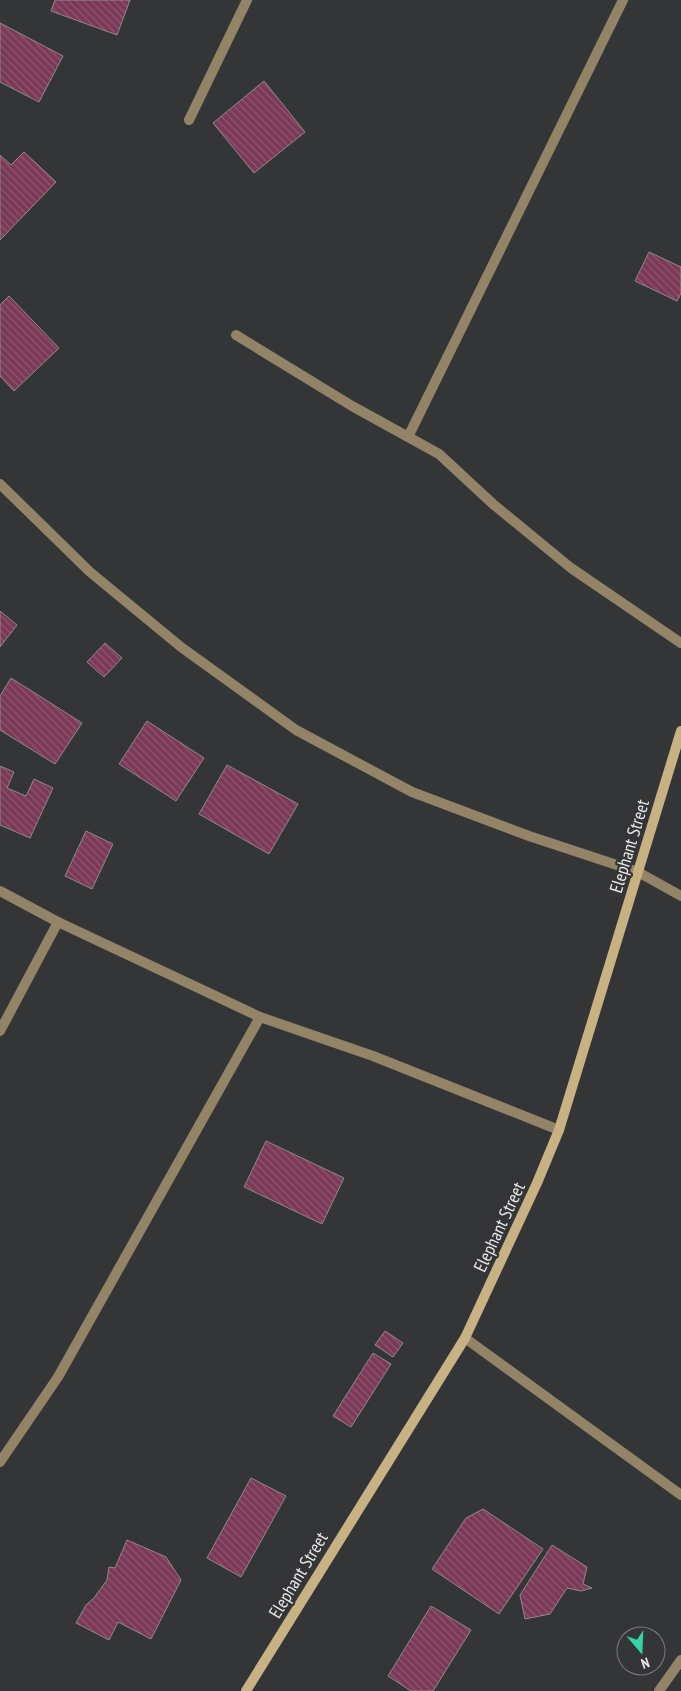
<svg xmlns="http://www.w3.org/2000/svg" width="681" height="1691" viewBox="0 0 681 1691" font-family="'PT Sans Narrow',sans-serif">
	<defs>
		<pattern id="building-back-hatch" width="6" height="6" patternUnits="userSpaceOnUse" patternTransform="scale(1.25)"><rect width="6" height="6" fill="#7b3957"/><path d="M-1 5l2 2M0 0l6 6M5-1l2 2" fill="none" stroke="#8e566f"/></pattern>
	</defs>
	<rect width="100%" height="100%" fill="#343537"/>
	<!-- building -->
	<g fill="url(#building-back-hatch)" stroke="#8e8b8c">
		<path d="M55 0H130L117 35 51 11Z"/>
		<path d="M0 23 63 56 39 102 0 82Z"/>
		<path d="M264 81 305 132 254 173 213 123Z"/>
		<path d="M24 152 56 182 0 240V155L11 165Z"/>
		<path d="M649 252 681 267V293L677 301 635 281Z"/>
		<path d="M9 296 59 348 14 391 0 376V305Z"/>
		<path d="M0 611 17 625 0 647Z"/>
		<path d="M105 643 122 658 104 677 87 662Z"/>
		<path d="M11 678 82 723 55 764 0 730V696Z"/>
		<path d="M147 721 204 758 176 801 119 764Z"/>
		<path d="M227 765 298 804 269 854 199 814Z"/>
		<path d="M0 766 14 772 7 788 26 796 34 779 53 788 30 838 0 825Z"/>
		<path d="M86 831 113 844 92 889 65 876Z"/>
		<path d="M266 1141 344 1178 322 1224 244 1187Z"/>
		<path d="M385 1331 403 1343 393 1357 375 1345Z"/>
		<path d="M373 1353 391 1364 351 1427 333 1416Z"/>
		<path d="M251 1478 286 1496 241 1577 207 1558Z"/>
		<path d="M483 1509 543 1549 499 1614 432 1569 466 1518Z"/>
		<path d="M127 1540 166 1557 181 1580 151 1639 118 1622 109 1640 76 1623 86 1605 94 1598 107 1580 109 1567 115 1568Z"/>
		<path d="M552 1545 587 1567 583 1584 592 1588 581 1591 567 1588 550 1614 525 1619 520 1595Z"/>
		<path d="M431 1606 471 1630 433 1691H411L388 1676Z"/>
	</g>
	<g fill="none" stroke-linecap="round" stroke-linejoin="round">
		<!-- minor -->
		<g stroke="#938468" stroke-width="10">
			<path d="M189 120 247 0"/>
			<path d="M236 335 352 406 439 454 493 504 571 568 681 643"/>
			<path d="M408 437 623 0"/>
			<path d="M0 484 90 572 181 647 296 730 412 792 529 836 638 872 681 896"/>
			<path d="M0 891 58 922 260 1017 373 1056 559 1130"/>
			<path d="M0 1031 58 922"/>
			<path d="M465 1338 681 1495"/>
			<path d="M0 1462 58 1377 260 1017"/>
			<path d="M659 1691 681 1660"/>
		</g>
		<!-- secondary -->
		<path stroke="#c8b183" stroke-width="10" d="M246 1691 465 1338 537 1183 559 1130 681 731"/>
	</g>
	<g text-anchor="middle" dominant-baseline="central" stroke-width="4.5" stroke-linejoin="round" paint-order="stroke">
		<!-- street labels -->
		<g font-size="18" fill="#e8e9ea" stroke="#343537">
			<text transform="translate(629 846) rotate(-73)">Elephant Street</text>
			<text transform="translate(499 1227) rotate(-65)">Elephant Street</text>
			<text transform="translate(298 1575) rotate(-59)">Elephant Street</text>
		</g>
	</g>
	<!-- north arrow -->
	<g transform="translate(641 1651) rotate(161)"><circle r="24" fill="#343537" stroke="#7c7d7f"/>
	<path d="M0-4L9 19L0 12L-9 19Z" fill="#35d4a7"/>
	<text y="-8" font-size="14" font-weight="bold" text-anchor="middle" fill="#e8e9ea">N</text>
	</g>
</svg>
